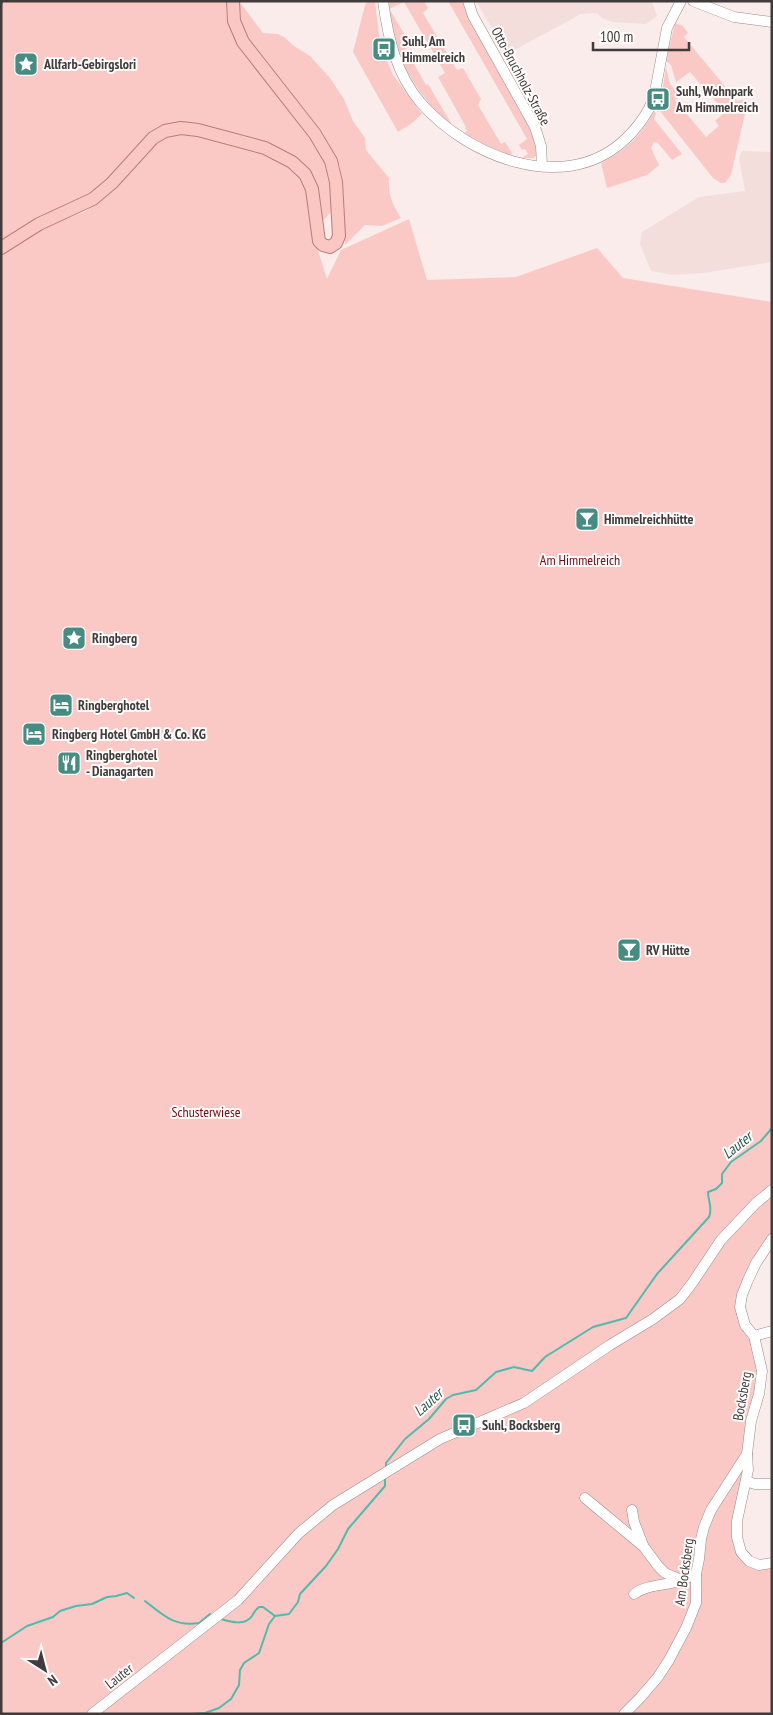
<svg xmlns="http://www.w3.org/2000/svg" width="773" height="1715" viewBox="0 0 773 1715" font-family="'PT Sans Narrow',sans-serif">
	<rect width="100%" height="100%" fill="#f9ecea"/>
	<!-- built -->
	<g fill="#f3dedc">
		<path d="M476 1H649L652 2 657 16 646 24 612 22 602 18 597 13 581 14 507 54Z"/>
		<path d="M742 151 772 152V262L703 273 672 275 651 271 640 244 642 232 699 197 745 191 739 158Z"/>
	</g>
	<!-- green -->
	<g fill="#fbc9c5">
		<path d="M1 1H228L227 11 230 25 324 157 334 196 331 212 321 223 295 158 277 147 171 125 98 191 1 245Z"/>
		<path d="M239 1 263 33 278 34 284 37 294 46 310 56 330 78 344 99 353 121 365 138 366 150 389 178C388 195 392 204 401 218L382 226 365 225 345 245 340 167 334 153 323 133 251 42 241 26Z"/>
		<path d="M368 1H375L379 35 386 59 393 75 422 114 412 123 398 132 353 52 365 5Z"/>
		<path d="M387 1H424L428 8 423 13 457 70 463 68 481 99 478 105 501 144 505 142 512 153 511 155 491 148 465 135 464 133 467 131 465 128 466 127 438 77 445 73 404 2 389 9Z"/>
		<path d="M448 1H464L532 126 537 144V155L534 158H522L528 154 525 149 522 150 519 145 527 139Z"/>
		<path d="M390 10 411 46 401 52 406 61 414 59 416 63 414 64 426 85 428 84 451 123 450 125C415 92 394 58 390 10Z"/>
		<path d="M675 23 683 26 688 33 684 37 738 102 742 99 747 105 731 175 725 183H721L713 178 656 106 662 93 666 67 670 84 680 96 675 100 706 137 719 126 715 121 725 112 690 72 676 82 671 65 666 61Z"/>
		<path d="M654 111 656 113 654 119 682 154 672 160 658 143 654 142 651 148 659 165 647 175 607 188 601 163C625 151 642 135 654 111Z"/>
		<path d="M186 133 254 149 290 165 306 185 313 235 327 279 341 250 409 219 427 280 516 277 597 248 623 278 772 302V1239L742 1295 760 1361 737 1537 749 1561 772 1563V1714H1V253L16 243 52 224 86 211 104 198 160 138Z"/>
	</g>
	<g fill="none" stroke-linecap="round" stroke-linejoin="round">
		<!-- stream -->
		<g stroke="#4ebbad" stroke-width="2">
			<path d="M1 5 3 1"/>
			<path d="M386 1467V1463L405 1439 429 1419 446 1399 453 1395 476 1390 496 1372 514 1367 532 1371 545 1357 593 1327 626 1318 657 1274 709 1217C713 1207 708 1202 708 1192L716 1189 722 1183V1174L731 1162 761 1141 772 1128"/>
			<path d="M145 1601C163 1615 174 1627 199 1623L210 1614"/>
			<path d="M221 1619C231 1622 245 1626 252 1616 254 1612 255 1610 259 1607H263L275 1616"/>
			<path d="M1 1643 27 1626 53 1617 60 1611 76 1606 92 1604 107 1597 116 1596 127 1593 134 1598"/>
			<path d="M191 1714 205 1713 219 1708 231 1699 239 1685 240 1670 244 1663 259 1653 269 1624 275 1616 289 1614 298 1602 300 1594 326 1566 338 1549 348 1529 385 1486V1477"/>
		</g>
		<!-- minor casing -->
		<g stroke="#988c8a" stroke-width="11">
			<g id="minor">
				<path d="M383 1C388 38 396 74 421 103 467 156 561 194 621 143 636 130 647 116 654 97L667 28 681 1"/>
				<path d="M468 1 473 16 535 127 541 146 542 166"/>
				<path d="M693 1 734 17 772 22"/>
				<path d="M772 1239 756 1263 748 1280 742 1295 740 1307 745 1325 754 1336 762 1371 759 1394 751 1421 747 1454 748 1470 737 1521V1537L741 1552 749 1561 759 1565 772 1563"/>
				<path d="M754 1336 772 1331"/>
				<path d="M746 1481 755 1484H772"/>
				<path d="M585 1498 644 1547 658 1566 665 1573 682 1580 696 1574"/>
				<path d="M632 1510 634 1522 643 1545"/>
				<path d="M634 1594C647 1584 666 1586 682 1580"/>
				<path d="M92 1714 238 1600 299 1533 333 1505 440 1439 524 1403 610 1345 653 1319 680 1299 693 1282 721 1240 756 1203 772 1190"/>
				<path d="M624 1714 640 1698 658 1677 669 1660 686 1628 696 1603V1574L699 1559 701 1539 704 1527 711 1510 747 1454"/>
			</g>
		</g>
		<!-- major casing -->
		<g stroke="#b97d79" stroke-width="14">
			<path id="major" d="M1 248 39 224 93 199 112 183 153 138 165 131 181 128 198 130 265 148 292 162 305 174 312 189 319 241 323 245 330 247 336 243 339 236 336 182 331 161 315 134 243 42 234 21 233 1"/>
		</g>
		<!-- minor -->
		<use href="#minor" stroke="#fff" stroke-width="10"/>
		<!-- major -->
		<use href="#major" stroke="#fbc7c3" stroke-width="12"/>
	</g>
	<!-- icons -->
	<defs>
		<g id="bus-square" transform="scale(1.25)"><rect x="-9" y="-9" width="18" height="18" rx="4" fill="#478c82" stroke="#fffcfc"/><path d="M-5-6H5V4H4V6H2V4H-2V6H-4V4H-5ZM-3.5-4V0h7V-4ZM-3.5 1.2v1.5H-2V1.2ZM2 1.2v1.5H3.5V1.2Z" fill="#fff"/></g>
		<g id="sight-square" transform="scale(1.25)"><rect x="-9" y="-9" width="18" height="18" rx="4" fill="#478c82" stroke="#fffcfc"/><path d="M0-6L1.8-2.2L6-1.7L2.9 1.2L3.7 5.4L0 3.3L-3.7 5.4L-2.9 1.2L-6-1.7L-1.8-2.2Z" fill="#fff"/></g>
		<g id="bar-square" transform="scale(1.25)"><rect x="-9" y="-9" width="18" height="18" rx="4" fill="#478c82" stroke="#fffcfc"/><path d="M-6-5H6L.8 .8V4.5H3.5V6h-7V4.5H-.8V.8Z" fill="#fff"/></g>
		<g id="hotel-square" transform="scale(1.25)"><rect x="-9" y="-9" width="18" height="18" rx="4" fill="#478c82" stroke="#fffcfc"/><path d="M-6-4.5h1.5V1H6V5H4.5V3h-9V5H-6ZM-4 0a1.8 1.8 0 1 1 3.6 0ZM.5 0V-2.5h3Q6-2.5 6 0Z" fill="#fff"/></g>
		<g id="restaurant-square" transform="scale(1.25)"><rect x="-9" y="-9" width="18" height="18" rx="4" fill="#478c82" stroke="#fffcfc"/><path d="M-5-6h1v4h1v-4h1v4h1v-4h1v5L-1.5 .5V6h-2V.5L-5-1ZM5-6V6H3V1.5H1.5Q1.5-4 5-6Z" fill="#fff"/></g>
	</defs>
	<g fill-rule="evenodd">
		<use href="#bus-square" x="384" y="49"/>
		<use href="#sight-square" x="26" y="64"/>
		<use href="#bus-square" x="658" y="99"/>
		<use href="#bar-square" x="587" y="519"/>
		<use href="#sight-square" x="74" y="638"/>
		<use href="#hotel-square" x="61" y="705"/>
		<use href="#hotel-square" x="34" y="734"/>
		<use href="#restaurant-square" x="69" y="763"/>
		<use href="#bar-square" x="629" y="950"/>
		<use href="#bus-square" x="464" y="1425"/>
	</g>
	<g text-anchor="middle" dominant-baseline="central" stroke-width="4" stroke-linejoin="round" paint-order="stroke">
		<!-- poi labels -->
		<g font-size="14" font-weight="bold" fill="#413b3b" stroke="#fffcfc" text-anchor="start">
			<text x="402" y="41">Suhl, Am<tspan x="402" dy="16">Himmelreich</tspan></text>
			<text x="44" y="64">Allfarb-Gebirgslori</text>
			<text x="676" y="91">Suhl, Wohnpark<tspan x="676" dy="16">Am Himmelreich</tspan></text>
			<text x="604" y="519">Himmelreichhütte</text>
			<text x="92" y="638">Ringberg</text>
			<text x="78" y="705">Ringberghotel</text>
			<text x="52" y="734">Ringberg Hotel GmbH &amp; Co. KG</text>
			<text x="86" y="755">Ringberghotel<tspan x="86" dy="16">- Dianagarten</tspan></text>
			<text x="646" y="950">RV Hütte</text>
			<text x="482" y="1425">Suhl, Bocksberg</text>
		</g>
		<!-- street labels -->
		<g font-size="14" fill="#413b3b" stroke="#fffcfc">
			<text transform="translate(521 76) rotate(62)">Otto-Bruchholz-Straße</text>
			<text transform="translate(742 1396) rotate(-80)">Bocksberg</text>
			<text transform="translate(684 1572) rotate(-82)">Am Bocksberg</text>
			<text transform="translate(119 1676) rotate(-38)">Lauter</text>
		</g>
		<!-- park labels -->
		<g font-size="14" fill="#710c15" stroke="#fffcfc">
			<text x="580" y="560">Am Himmelreich</text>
			<text x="206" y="1112">Schusterwiese</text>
		</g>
		<!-- water labels -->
		<g font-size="15" font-style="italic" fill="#285750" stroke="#fffcfc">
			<text transform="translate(737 1145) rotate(-39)">Lauter</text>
			<text transform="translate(428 1402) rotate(-42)">Lauter</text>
		</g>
	</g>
	<!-- border -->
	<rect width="773" height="1715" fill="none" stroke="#413b3b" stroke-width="5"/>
	<!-- north arrow -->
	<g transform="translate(45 1670) rotate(144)" stroke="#fffcfc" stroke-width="4" paint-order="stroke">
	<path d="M0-4L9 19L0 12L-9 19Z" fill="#413b3b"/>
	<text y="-8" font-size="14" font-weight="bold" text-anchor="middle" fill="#413b3b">N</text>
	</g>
	<!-- scale -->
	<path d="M593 42v8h96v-8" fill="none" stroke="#413b3b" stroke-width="2.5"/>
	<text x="600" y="42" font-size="15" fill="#413b3b" stroke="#fffcfc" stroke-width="4" paint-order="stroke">100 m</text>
</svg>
